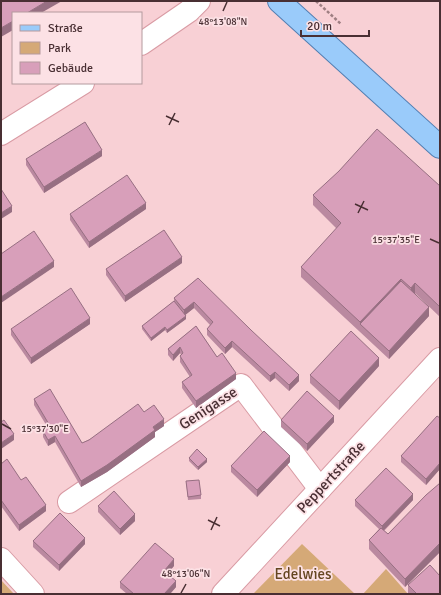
<svg xmlns="http://www.w3.org/2000/svg" width="441" height="595" viewBox="0 0 441 595" font-family="Signika,sans-serif">
	<rect width="100%" height="100%" fill="#f8d0d5"/>
	<!-- green -->
	<g fill="#d5a977">
		<path d="M302 544 355 594H253Z"/>
		<path d="M386 569 408 594H363Z"/>
		<path d="M1 580 14 594H1Z"/>
	</g>
	<g fill="none" stroke-linecap="round" stroke-linejoin="round">
		<!-- minor casing -->
		<g stroke="#d99ba4" stroke-width="24">
			<g id="minor">
				<path d="M141 44 189 11 199 1"/>
				<path d="M1 134 83 83"/>
				<path d="M69 502 241 385 320 489"/>
				<path d="M1 559 33 594"/>
				<path d="M223 594 440 359"/>
			</g>
		</g>
		<!-- major casing -->
		<g stroke="#527eb2" stroke-width="24">
			<path id="major" d="M279 1 440 147"/>
		</g>
		<!-- path -->
		<path stroke="#9e7e82" stroke-width="2.5" stroke-dasharray="3 2" stroke-linecap="butt" d="M316 1 341 24"/>
		<!-- minor -->
		<use href="#minor" stroke="#fff" stroke-width="22"/>
		<!-- major -->
		<use href="#major" stroke="#9acbfa" stroke-width="22"/>
	</g>
	<!-- wall -->
	<g fill="#ba89a0">
		<path d="M102 156 44 193 26 165V159Z"/>
		<path d="M440 186V317L415 293 429 316 389 359 301 277V267L337 229 313 205V195Z"/>
		<path d="M146 209 89 248 70 220V214Z"/>
		<path d="M182 263 125 302 106 275V269Z"/>
		<path d="M198 278 299 381 289 391 275 378 270 382 232 347 225 354 207 335V329L210 325 194 308 185 315 186 319 167 333 165 330 151 341 142 329V326L174 301V298Z"/>
		<path d="M90 324 31 364 11 335V329Z"/>
		<path d="M196 326 217 357 236 379 196 408 182 388V382L190 377 180 362V356L181 355 180 353 173 361 168 355V349Z"/>
		<path d="M379 366 339 410 310 383V375Z"/>
		<path d="M34 399 82 443 144 412 164 426 155 432V437L107 472 81 487 55 442 48 446 43 437V431L48 428 34 405Z"/>
		<path d="M440 418V469L426 485 401 462V456Z"/>
		<path d="M281 420 334 422 307 451 281 427Z"/>
		<path d="M189 458 207 462 198 470 189 461Z"/>
		<path d="M290 462 257 497 231 472V466Z"/>
		<path d="M1 464 46 511 19 531 1 506Z"/>
		<path d="M186 481 201 495V499L188 500Z"/>
		<path d="M440 483V552L405 587 369 549V540L379 529 355 506V500H413L384 531 388 534Z"/>
		<path d="M98 506 135 521 120 535 98 512Z"/>
		<path d="M33 541 85 544 59 571 33 547Z"/>
		<path d="M174 566 167 574 176 587 170 594H127L120 588V582Z"/>
		<path d="M408 585 440 594H409L408 593Z"/>
	</g>
	<!-- shaded-wall -->
	<g fill="#976f82">
		<path d="M47 1H62L41 13H27Z"/>
		<path d="M13 21V30L1 37V28Z"/>
		<path d="M102 150V156L44 193V187Z"/>
		<path d="M146 203V209L89 248V242Z"/>
		<path d="M12 206V212L1 219V213Z"/>
		<path d="M182 257V263L125 302V296Z"/>
		<path d="M54 261V267L1 303V297Z"/>
		<path d="M401 279V289L360 324V322Z"/>
		<path d="M415 283V293L411 298V288Z"/>
		<path d="M194 302V308L184 316V310Z"/>
		<path d="M429 307V316L389 359V351Z"/>
		<path d="M186 316V319L167 333V330Z"/>
		<path d="M90 318V324L31 364V358Z"/>
		<path d="M165 327V330L151 341V338Z"/>
		<path d="M232 341V347L225 354V348Z"/>
		<path d="M180 347V353L173 361V355Z"/>
		<path d="M379 358V366L339 410V401Z"/>
		<path d="M275 372V378L270 382V376Z"/>
		<path d="M236 373V379L196 408V401Z"/>
		<path d="M299 375V381L289 391V385Z"/>
		<path d="M334 416V422L307 451V444Z"/>
		<path d="M164 419V426L155 432V437L107 472 81 487V481Z"/>
		<path d="M14 434V440L1 449V443Z"/>
		<path d="M55 436V442L48 446V440Z"/>
		<path d="M290 456V462L257 497V490Z"/>
		<path d="M207 459V462L198 470V467Z"/>
		<path d="M440 463V469L426 485V479Z"/>
		<path d="M413 494V500L382 532V526Z"/>
		<path d="M46 505V511L19 531V525Z"/>
		<path d="M135 514V521L120 535V529Z"/>
		<path d="M85 538V544L59 571V565Z"/>
		<path d="M440 543V552L405 587V579Z"/>
		<path d="M174 559V566L164 577V571Z"/>
		<path d="M176 581V587L170 594H164Z"/>
	</g>
	<!-- building -->
	<g fill="#d89fba" stroke="#976f82">
		<path d="M1 1H47L27 13H13V21L1 28Z"/>
		<path d="M85 122 102 150 44 187 26 159Z"/>
		<path d="M377 129 440 186V307L415 283 411 288 401 279 360 322 301 267 341 223 313 195 339 171Z"/>
		<path d="M127 175 146 203 89 242 70 214Z"/>
		<path d="M1 189 12 206 1 213Z"/>
		<path d="M164 230 182 257 125 296 106 269Z"/>
		<path d="M34 231 54 261 1 297V254Z"/>
		<path d="M198 278 251 330 299 375 289 385 275 372 270 376 232 341 225 348 207 329 213 322 194 302 184 310 174 298Z"/>
		<path d="M401 281 429 307 389 351 360 324Z"/>
		<path d="M71 288 90 318 31 358 11 329Z"/>
		<path d="M174 301 186 316 167 330 165 327 151 338 142 326Z"/>
		<path d="M196 326 217 357 222 353 236 373 196 401 182 382 192 375 180 356 183 353 180 347 173 355 168 349Z"/>
		<path d="M351 331 379 358 339 401 310 375Z"/>
		<path d="M50 389 82 443 89 440 138 404 144 412 154 405 164 419 153 427 155 430 107 465 81 481 55 436 48 440 43 431 50 426 34 399Z"/>
		<path d="M307 391 334 416 307 444 281 420Z"/>
		<path d="M437 416 440 418V463L426 479 401 456Z"/>
		<path d="M4 420 14 434 1 443V422Z"/>
		<path d="M264 431 290 456 257 490 231 466Z"/>
		<path d="M197 449 207 459 198 467 189 458Z"/>
		<path d="M7 459 21 480 26 477 46 505 19 525 1 500V495L2 494 1 493V464Z"/>
		<path d="M386 468 413 494 382 526 355 500Z"/>
		<path d="M199 480 201 495 188 497 186 481Z"/>
		<path d="M440 483V543L405 579 369 540 381 528 388 534 426 495Z"/>
		<path d="M114 491 135 514 120 529 98 506Z"/>
		<path d="M60 513 85 538 59 565 33 541Z"/>
		<path d="M155 543 174 559 164 571 176 581 164 594H134L120 582Z"/>
		<path d="M430 565 440 576V594H417L408 585Z"/>
	</g>
	<!-- ticks -->
	<path fill="none" stroke="#492f33" stroke-width="1.5" d="M223 11 227 2M166 116 179 122M169 125 175 113M355 204 368 210M358 213 364 201M430 239 439 243M2 424 11 429M208 520 220 526M211 530 217 517M181 593 186 584"/>
	<g text-anchor="middle" dominant-baseline="central" stroke-width="3.5" stroke-linejoin="round" paint-order="stroke">
		<!-- street labels -->
		<g font-size="15" fill="#492f33" stroke="#fce1e5">
			<text transform="translate(208 408) rotate(-33)">Genigasse</text>
			<text transform="translate(331 477) rotate(-47)">Peppertstraße</text>
		</g>
		<!-- park labels -->
		<g font-size="15" fill="#654621" stroke="#fce1e5">
			<text x="303" y="574">Edelwies</text>
		</g>
	</g>
	<g font-size="10" text-anchor="middle" fill="#492f33" stroke="#fce1e5" stroke-width="3.5" stroke-linejoin="round" paint-order="stroke">
		<text x="223" y="25">48°13'08"N</text>
		<text x="396" y="243">15°37'35"E</text>
		<text x="45" y="432">15°37'30"E</text>
		<text x="186" y="577">48°13'06"N</text>
	</g>
	<!-- border -->
	<rect width="441" height="595" fill="none" stroke="#492f33" stroke-width="4"/>
	<!-- legend -->
	<rect x="12" y="12" width="130" height="72" fill="#fce1e5" stroke="#b49a9e"/>
	<rect x="20" y="25" width="20" height="6" fill="#9acbfa" stroke="#b49a9e"/>
	<text x="48" y="32" font-size="12" fill="#492f33">Straße</text>
	<rect x="20" y="42" width="20" height="12" fill="#d5a977" stroke="#b49a9e"/>
	<text x="48" y="52" font-size="12" fill="#492f33">Park</text>
	<rect x="20" y="62" width="20" height="12" fill="#d89fba" stroke="#b49a9e"/>
	<text x="48" y="72" font-size="12" fill="#492f33">Gebäude</text>
	<!-- scale -->
	<path d="M301 30v6h68v-6" fill="none" stroke="#492f33" stroke-width="2"/>
	<text x="307" y="30" font-size="12" fill="#492f33" stroke="#fce1e5" stroke-width="3" paint-order="stroke">20 m</text>
</svg>
